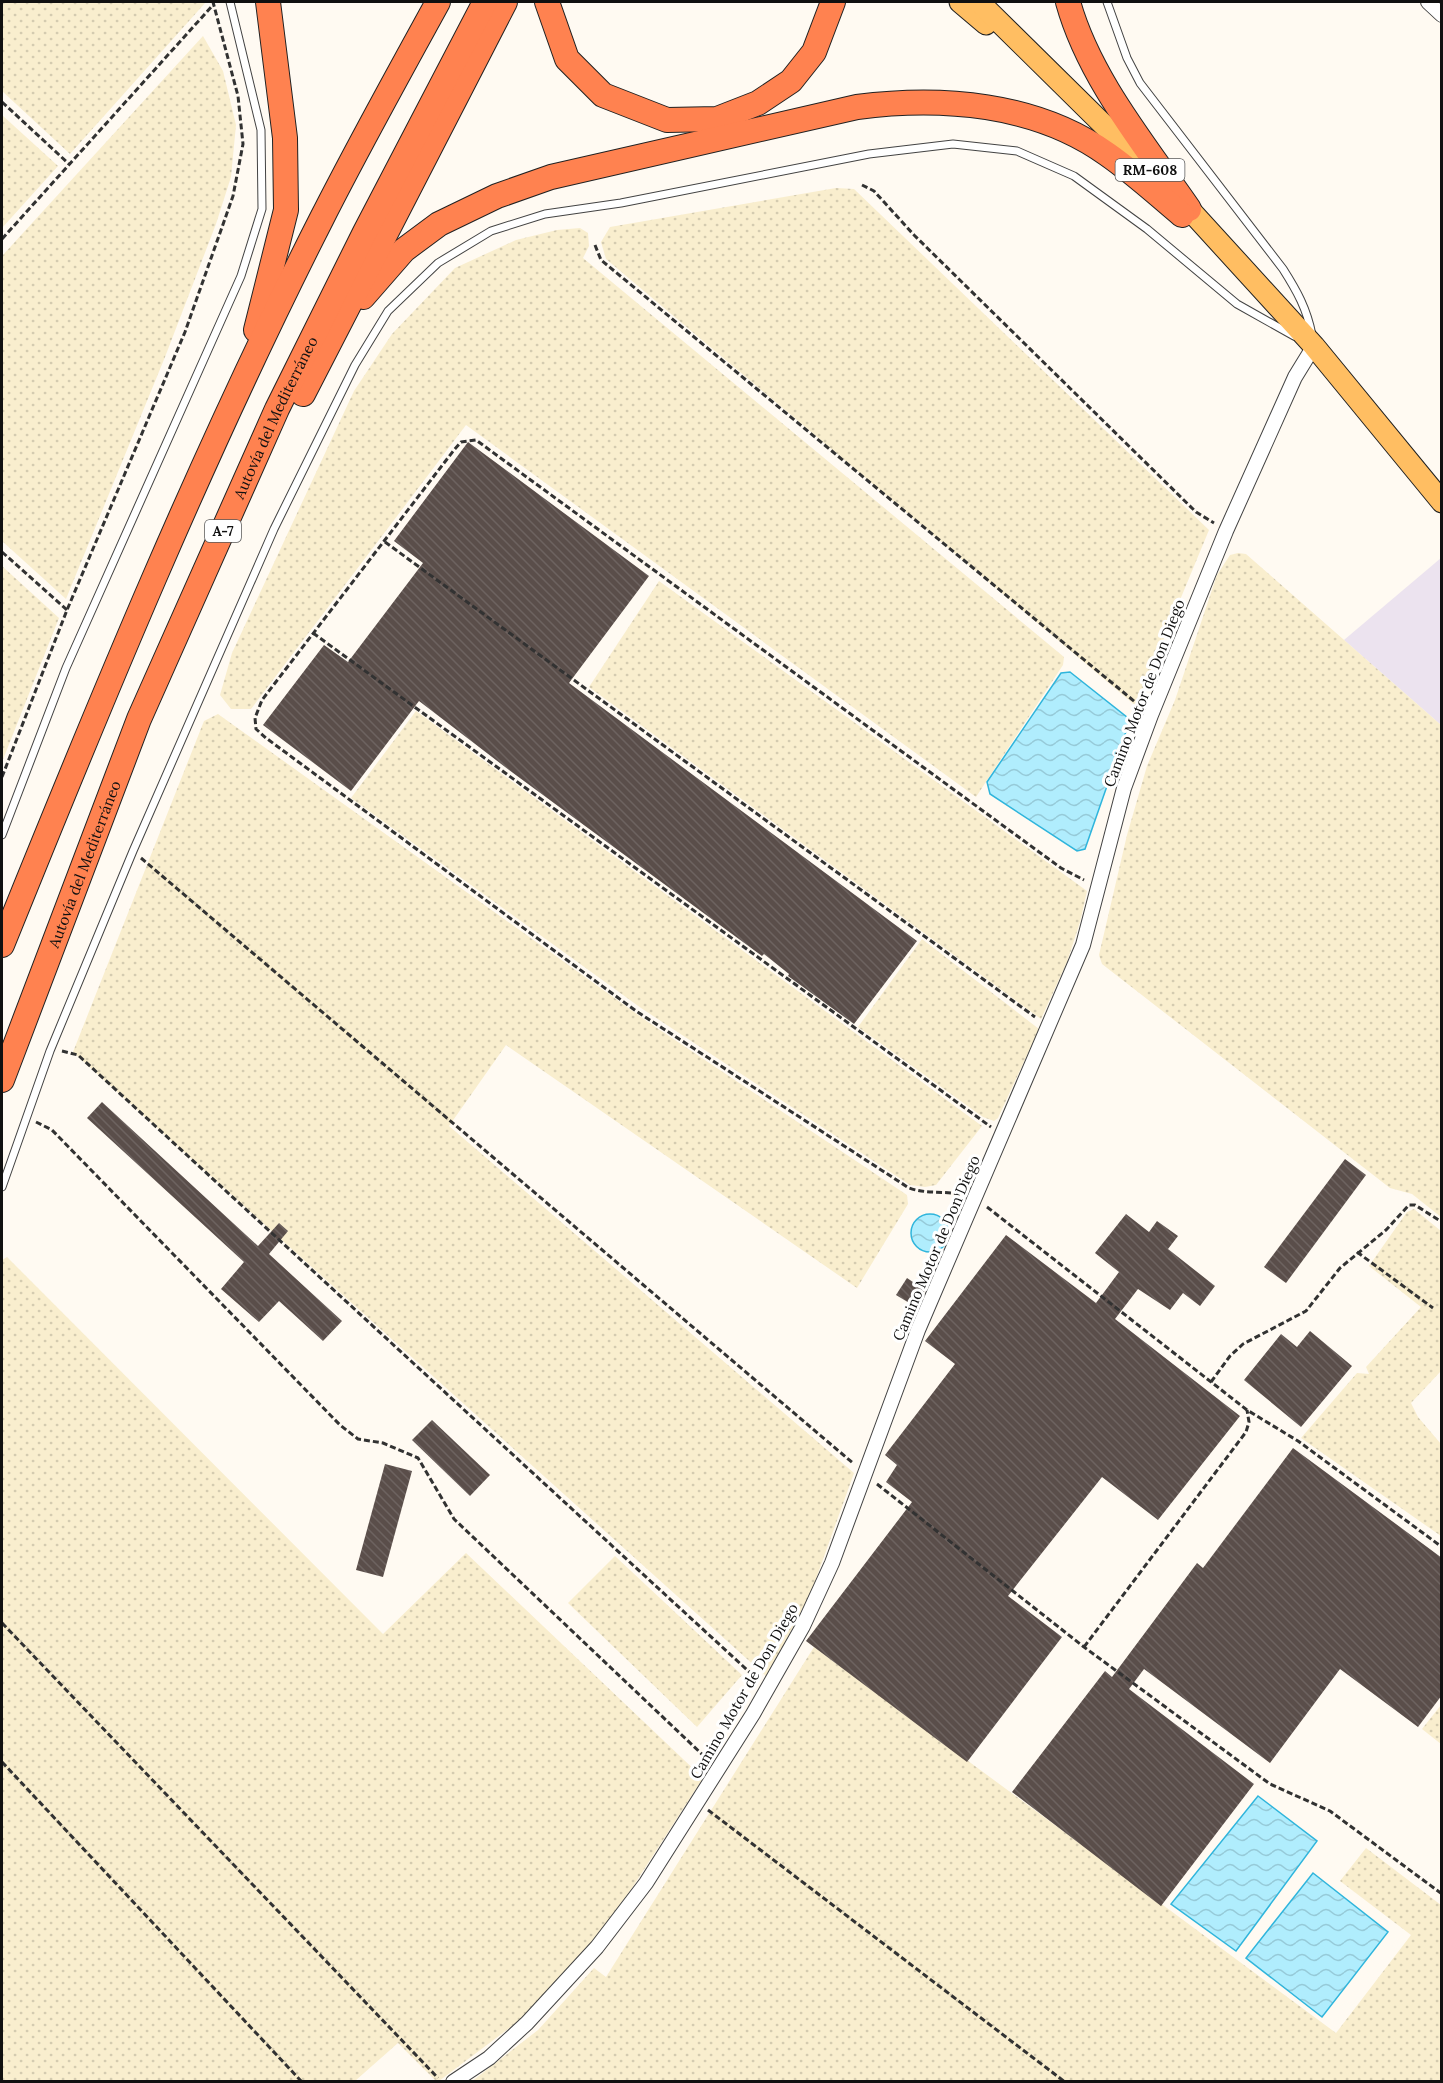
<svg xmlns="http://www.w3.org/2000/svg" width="1443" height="2083" viewBox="0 0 1443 2083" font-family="Lora,serif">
	<defs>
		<pattern id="farmland-dots" width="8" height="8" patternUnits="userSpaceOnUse" patternTransform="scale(1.5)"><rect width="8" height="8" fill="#f9eece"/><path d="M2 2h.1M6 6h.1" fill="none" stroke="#d4cbb0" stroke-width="1.8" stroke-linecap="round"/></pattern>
		<pattern id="water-waves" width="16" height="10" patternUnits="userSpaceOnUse" patternTransform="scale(1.5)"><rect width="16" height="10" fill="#b0edfd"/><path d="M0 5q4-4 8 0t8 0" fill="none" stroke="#96cad8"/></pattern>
		<pattern id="building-back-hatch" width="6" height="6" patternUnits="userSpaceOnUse" patternTransform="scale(1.5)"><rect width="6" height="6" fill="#5a4e4a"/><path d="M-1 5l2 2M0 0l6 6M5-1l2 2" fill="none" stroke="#6d6360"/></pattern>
	</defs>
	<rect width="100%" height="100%" fill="#fffaf2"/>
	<!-- industrial -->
	<path fill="#ece3ef" d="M1441 558V725L1344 640Z"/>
	<!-- farmland -->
	<g fill="url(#farmland-dots)">
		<path d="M2 2H206L70 154 2 91Z"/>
		<path d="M203 36 223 71 236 125 231 177 216 224 165 357 66 599 2 541V256Z"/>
		<path d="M2 115 58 166 2 228Z"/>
		<path d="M836 188 854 189 1209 530 1136 706 606 259 601 242 610 227Z"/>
		<path d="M580 228 588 233 589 246 583 258 1064 657 1063 665 976 797 466 425 251 709H231L220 695 232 653 354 391 392 334 455 268 516 240 557 230Z"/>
		<path d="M1238 553 1246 554 1441 725V1217L1412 1194 1390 1188 1102 964 1099 955 1127 835 1147 766 1175 700 1217 575 1230 555Z"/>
		<path d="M2 566 59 618 2 762Z"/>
		<path d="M659 581 1087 891 1080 922 1067 962 1041 1019 589 687Z"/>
		<path d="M416 711 982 1126 936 1185 925 1187 910 1185 641 1008 351 798Z"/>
		<path d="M218 714 648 1022 907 1195 908 1204 857 1288 506 1045 449 1126 854 1473 812 1590 767 1677 73 1052 204 721Z"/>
		<path d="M922 939 1039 1029 998 1118 994 1121 983 1117 858 1027Z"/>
		<path d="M1414 1209 1441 1231V1371L1411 1403 1418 1417 1441 1444V1536L1301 1438 1357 1373 1369 1374 1366 1367 1421 1307 1369 1266 1407 1212Z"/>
		<path d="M7 1257 383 1634 466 1553 703 1778 632 1888 591 1944 532 2011 439 2081H436L398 2043 355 2081 2 2082V1260Z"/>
		<path d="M615 1556 742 1675 697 1727 568 1603Z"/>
		<path d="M814 1647 1336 2033 1411 1935 1340 1881 1366 1848 1441 1905V2081L471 2082 538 2030 594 1968 606 1977Z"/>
		<path d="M1441 1705V1744L1422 1729Z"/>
	</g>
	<!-- water -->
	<g fill="url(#water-waves)" stroke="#2fb5dc" stroke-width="1.5">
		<path d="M1070 672 1128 718 1129 723 1085 849 1077 851 990 794 987 782 1061 673Z"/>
		<circle cx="930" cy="1233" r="19"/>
		<path d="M1258 1796 1317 1841 1236 1951 1171 1904Z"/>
		<path d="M1313 1873 1388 1932 1322 2017 1246 1958Z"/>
	</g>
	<!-- building -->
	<g fill="url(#building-back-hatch)">
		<path d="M468 442 649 576 569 683 917 941 854 1024 788 976 789 974 764 954 762 956 509 770 419 701 351 791 263 725 324 645 348 662 423 563 394 541Z"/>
		<path d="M102 1102 258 1246 279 1223 288 1231 269 1254 342 1321 323 1341 279 1301 259 1322 221 1289 244 1262 87 1118Z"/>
		<path d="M1345 1159 1366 1175 1286 1283 1264 1267Z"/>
		<path d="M1126 1214 1149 1232 1157 1221 1178 1236 1168 1249 1215 1286 1200 1306 1183 1293 1170 1310 1138 1289 1115 1319 1240 1416 1158 1520 1102 1477 1008 1596 1062 1637 967 1762 806 1641 912 1502 886 1482 897 1465 885 1455 955 1364 925 1341 1006 1235 1096 1303 1119 1272 1095 1253Z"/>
		<path d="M907 1278 925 1290 916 1307 896 1295Z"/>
		<path d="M1310 1331 1352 1366 1301 1427 1244 1380 1281 1334 1297 1347Z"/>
		<path d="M432 1420 490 1475 470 1496 412 1440Z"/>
		<path d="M1293 1448 1442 1558V1695L1418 1727 1340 1669 1270 1763 1144 1669 1129 1689 1254 1784 1161 1906 1012 1792 1105 1671 1112 1677 1197 1563 1203 1568Z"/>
		<path d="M385 1464 412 1471 383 1577 356 1570Z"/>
	</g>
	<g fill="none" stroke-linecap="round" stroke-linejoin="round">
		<!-- service casing -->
		<g stroke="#434343" stroke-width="9">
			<g id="service">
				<path d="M1107 2 1127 58 1140 83 1283 269C1297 291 1307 309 1312 335"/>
				<path d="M2 835 66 668 241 276 262 209 261 130 230 2"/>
				<path d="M2 1187 50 1051 133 851 274 529 355 365 388 311 438 263 491 231 545 214 621 203 869 154 953 144 1017 151 1074 176 1147 229 1237 304 1294 336"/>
			</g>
		</g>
		<!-- minor casing -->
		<g stroke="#434343" stroke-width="16">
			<g id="minor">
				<path d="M1428 2 1442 15"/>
				<path d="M453 2082 489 2058 527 2023 597 1947 646 1883 753 1714 803 1626 832 1563 918 1330 1083 945 1124 788 1151 715 1226 531 1295 377 1314 346"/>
			</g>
		</g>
		<!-- primary casing -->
		<g stroke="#212121" stroke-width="23">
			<g id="primary">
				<path d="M960 2 986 24"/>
				<path d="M979 2 1189 209 1314 346 1442 502"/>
			</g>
		</g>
		<!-- motorway casing -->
		<g stroke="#212121" stroke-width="26">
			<g id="motorway">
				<path d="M547 2 567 59 603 95 667 120 717 119 758 103 791 81 814 52 833 2"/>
				<path d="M1068 2C1089 78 1145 145 1189 209"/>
				<path d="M363 297 404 250 439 224 497 196 551 177 857 107C941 96 1036 103 1107 154 1133 172 1157 194 1182 215"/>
				<path d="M256 330 286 210 285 138 268 2"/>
				<path d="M303 394 505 2"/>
				<path d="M2 945C101 700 202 454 322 218 359 145 399 73 438 2"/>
				<path id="s1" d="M2 1080 139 719 277 409 365 232 485 2"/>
			</g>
		</g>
		<!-- path -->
		<g stroke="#323232" stroke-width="3" stroke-dasharray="6 3" stroke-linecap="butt">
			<path d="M2 102 69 164"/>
			<path d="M862 185 874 191 914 235 1196 512 1214 523"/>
			<path d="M2 239 213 5"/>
			<path d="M595 245 601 260 1140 706"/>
			<path d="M385 542 1035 1017"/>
			<path d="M2 552 67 610"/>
			<path d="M313 633 991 1127"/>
			<path d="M2 777 67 610 185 332 233 196 243 144 238 96 213 2"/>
			<path d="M141 858 854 1464"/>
			<path d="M62 1051 78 1055 757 1679"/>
			<path d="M36 1122 52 1130 340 1425 358 1439 383 1443 418 1458 454 1519 706 1758"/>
			<path d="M960 1194C942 1191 926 1194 909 1188L636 1011 266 738 256 729 255 718 262 700 454 450 461 442 476 440 1061 868 1084 880"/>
			<path d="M987 1207 1247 1410 1298 1441 1442 1547"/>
			<path d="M1357 1252 1433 1308"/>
			<path d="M1211 1382 1230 1356 1243 1344 1306 1311 1340 1268 1386 1230 1409 1205H1415L1442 1222"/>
			<path d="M877 1484 1084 1647 1270 1784 1330 1811 1442 1894"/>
			<path d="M2 1623 438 2078"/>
			<path d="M1084 1647 1246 1432 1249 1422 1247 1410"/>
			<path d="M2 1762 302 2082"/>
			<path d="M708 1810 1065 2082"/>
		</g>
		<!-- service -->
		<use href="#service" stroke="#fff" stroke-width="7"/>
		<!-- minor -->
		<use href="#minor" stroke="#fff" stroke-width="14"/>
		<!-- primary -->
		<use href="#primary" stroke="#ffbe62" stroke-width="21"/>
		<!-- motorway -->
		<use href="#motorway" stroke="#ff8250" stroke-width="24"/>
	</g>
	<g text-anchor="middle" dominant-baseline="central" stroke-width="6" stroke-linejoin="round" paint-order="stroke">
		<!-- shield labels -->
		<g fill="#fff" stroke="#585858" stroke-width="1.5">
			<rect x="1115.5" y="159" width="69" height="22" rx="4.5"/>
			<rect x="205" y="520" width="36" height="22" rx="4.5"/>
		</g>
		<g font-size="14" font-weight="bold" fill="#101010">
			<text x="1150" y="170">RM-608</text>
			<text x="223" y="531">A-7</text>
		</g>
		<!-- street labels -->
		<g font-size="15" fill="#101010" stroke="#fff">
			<text stroke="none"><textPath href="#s1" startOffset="717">Autovía del Mediterráneo</textPath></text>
			<text transform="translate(1144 693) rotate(-69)">Camino Motor de Don Diego</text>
			<text stroke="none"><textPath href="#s1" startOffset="231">Autovía del Mediterráneo</textPath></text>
			<text transform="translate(936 1248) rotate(-67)">Camino Motor de Don Diego</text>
			<text transform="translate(744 1691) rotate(-60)">Camino Motor de Don Diego</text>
		</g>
	</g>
	<!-- border -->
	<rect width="1443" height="2083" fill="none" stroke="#101010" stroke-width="6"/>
</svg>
